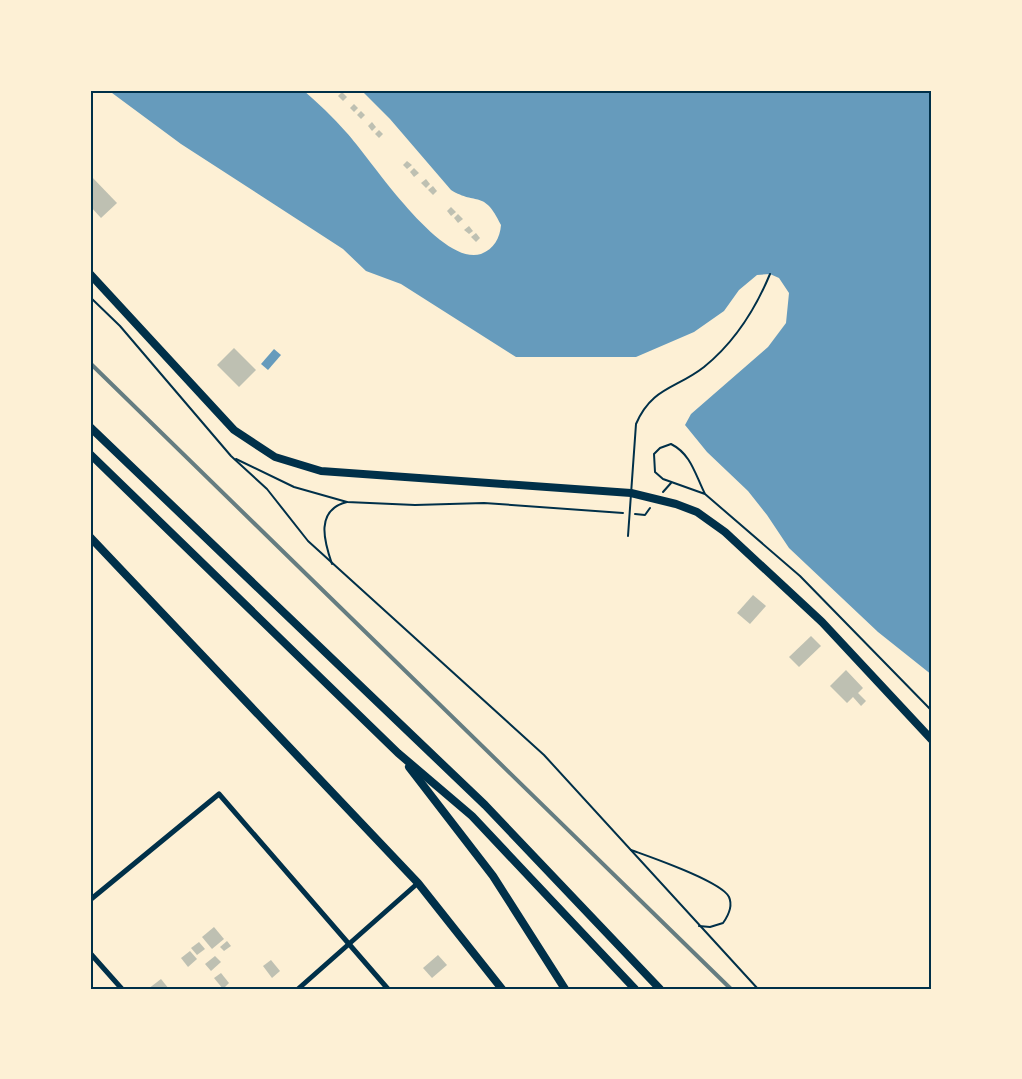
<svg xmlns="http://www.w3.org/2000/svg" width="1022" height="1079" viewBox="0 0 1022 1079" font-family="Figtree,sans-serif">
	<rect width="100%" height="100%" fill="#fdf0d5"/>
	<!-- water -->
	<g fill="#669bbc">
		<path d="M108 90H303C318 103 333 117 346 132 371 159 440 267 481 254 494 249 500 238 501 225 484 189 477 206 451 190L390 119 361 90H932V675L878 632 789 548 767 515 748 491 707 452 685 425 691 414 768 347 786 323 789 293 779 278 770 274 757 275 739 290 724 311 694 332 636 357H516L401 284 366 271 343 249 181 144Z"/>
		<path d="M274 349 281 355 268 370 261 364Z"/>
	</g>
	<!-- building -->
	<g fill="#bec0b2">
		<path d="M342 92 347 97 343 101 338 96Z"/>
		<path d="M354 104 358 108 354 112 350 108Z"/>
		<path d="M361 111 365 115 361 119 357 115Z"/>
		<path d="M372 122 376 127 372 131 368 126Z"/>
		<path d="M379 130 383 134 379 138 375 134Z"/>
		<path d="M407 161 412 165 407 169 403 165Z"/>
		<path d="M414 168 419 173 414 177 410 172Z"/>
		<path d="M90 175 117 203 101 218 90 206Z"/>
		<path d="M426 179 430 184 426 188 421 183Z"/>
		<path d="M433 186 437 191 433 195 428 190Z"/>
		<path d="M451 207 456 212 451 216 447 211Z"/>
		<path d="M458 214 463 219 458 223 454 218Z"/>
		<path d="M469 226 473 231 469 234 464 230Z"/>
		<path d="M476 233 480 238 476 242 471 237Z"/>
		<path d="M234 348 256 370 239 387 217 365Z"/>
		<path d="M753 595 766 606 750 624 737 613Z"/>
		<path d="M811 636 821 646 799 667 789 657Z"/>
		<path d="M846 670 863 688 858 693 866 701 861 706 853 697 847 703 830 686Z"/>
		<path d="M214 927 224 939 212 949 202 937Z"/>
		<path d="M227 941 231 946 224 951 220 947Z"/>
		<path d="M199 942 205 949 197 955 191 948Z"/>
		<path d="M190 951 197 959 188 967 181 958Z"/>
		<path d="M438 955 447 965 432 978 423 968Z"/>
		<path d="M215 956 221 962 211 971 205 964Z"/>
		<path d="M271 960 280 971 272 978 263 966Z"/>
		<path d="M221 973 229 983 223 989 214 978Z"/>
		<path d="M161 979 169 989H148Z"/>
	</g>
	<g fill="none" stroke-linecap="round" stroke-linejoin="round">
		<!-- path -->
		<g stroke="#003049" stroke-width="2">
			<path d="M90 297 120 326 231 456 267 489 308 541 544 755 758 989"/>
			<path d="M236 459 294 487 347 502 415 505 484 503 623 513"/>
			<path d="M663 492 671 483"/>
			<path d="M705 494C695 474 691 454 671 444L660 448 654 454 655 472 663 479 705 494 800 576 932 711"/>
			<path d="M635 514 645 515 650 508"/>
			<path d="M332 564C324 541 315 510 347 502"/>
			<path d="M631 850C650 857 721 881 729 897 733 906 728 916 723 923L710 927 699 926"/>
		</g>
		<!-- service -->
		<path stroke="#003049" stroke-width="2" d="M628 536 636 424C652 387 676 389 704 367 735 342 755 310 770 274"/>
		<!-- minor -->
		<g stroke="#003049" stroke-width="5">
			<path d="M90 900 219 794 388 989"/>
			<path d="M90 953 122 989"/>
			<path d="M298 989 418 883"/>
		</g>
		<!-- secondary -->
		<g stroke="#003049" stroke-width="8">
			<path d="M90 274 234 430 275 457 321 471 631 493 676 504 697 512 725 532 822 622 932 740"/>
			<path d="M90 537 418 883 502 989"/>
		</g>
		<!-- trunk -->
		<g stroke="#003049" stroke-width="8">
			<path d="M90 427 485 805 660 989"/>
			<path d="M90 454 398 753 472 816 635 989"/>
			<path d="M409 767 493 876 565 989"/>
		</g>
		<!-- rail -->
		<path stroke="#657d81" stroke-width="4" d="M90 363 731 989"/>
	</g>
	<!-- border -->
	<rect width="1022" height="1079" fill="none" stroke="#fdf0d5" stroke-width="183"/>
	<rect x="92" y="92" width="838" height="896" fill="none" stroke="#003049" stroke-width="2"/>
</svg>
